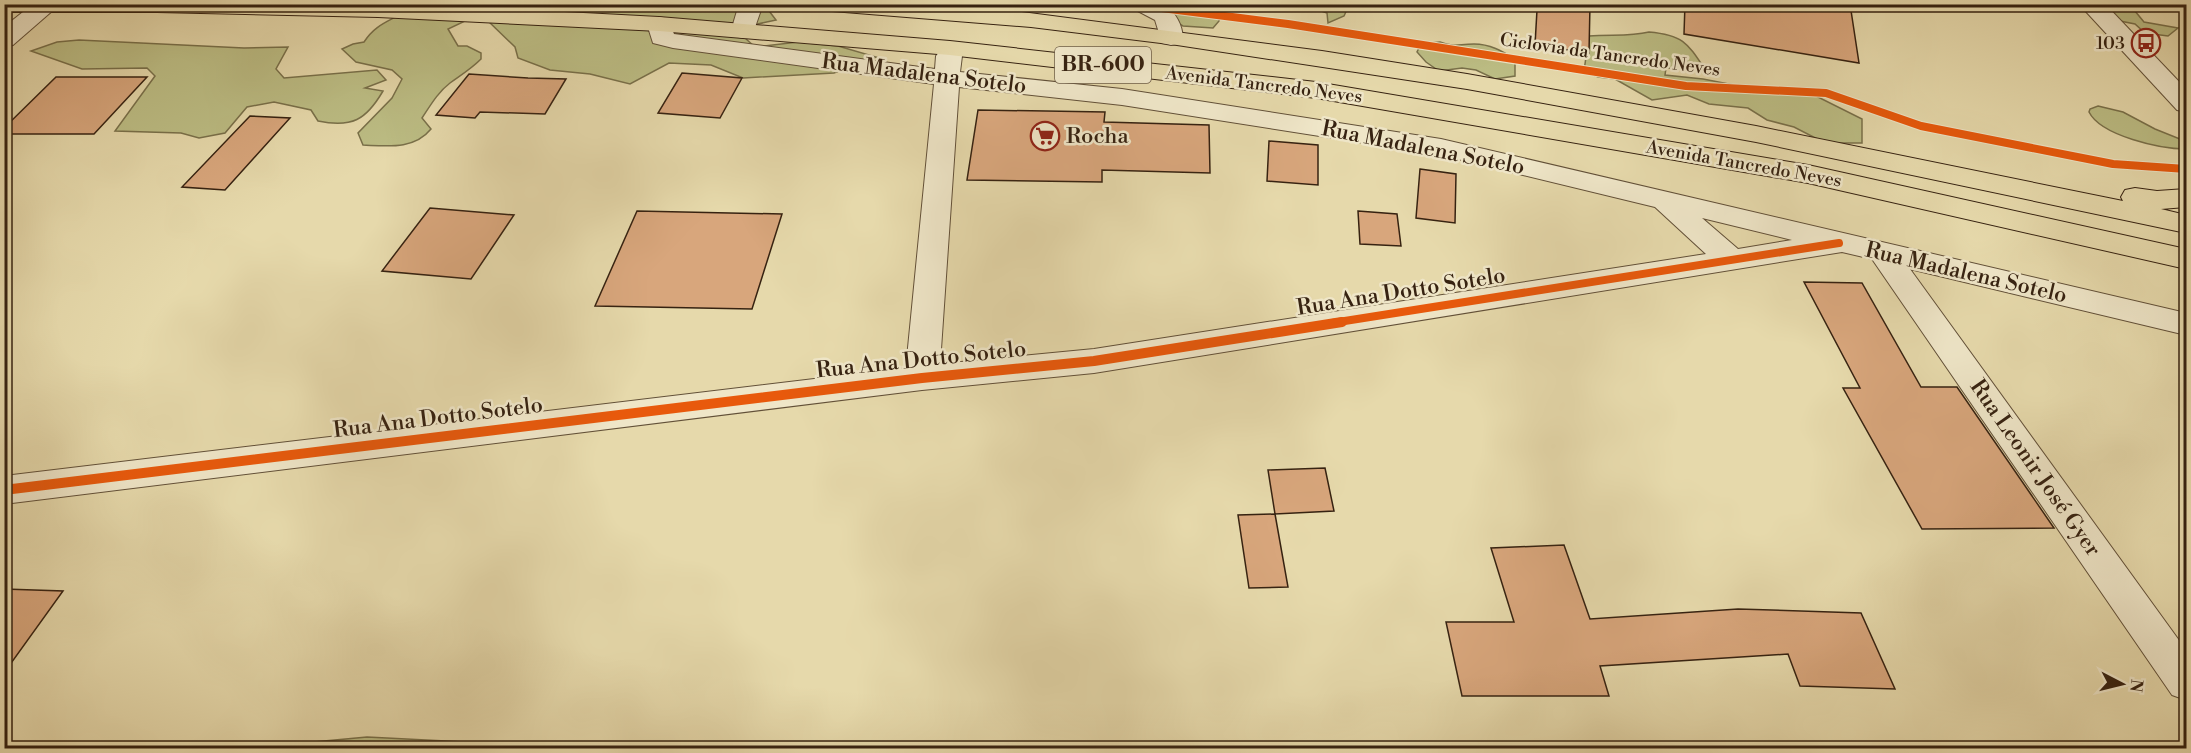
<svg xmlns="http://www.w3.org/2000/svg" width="2191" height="753" viewBox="0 0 2191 753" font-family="'Libre Bodoni',serif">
	<rect width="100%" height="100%" fill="#e6d9ab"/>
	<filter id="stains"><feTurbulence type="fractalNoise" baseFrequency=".00333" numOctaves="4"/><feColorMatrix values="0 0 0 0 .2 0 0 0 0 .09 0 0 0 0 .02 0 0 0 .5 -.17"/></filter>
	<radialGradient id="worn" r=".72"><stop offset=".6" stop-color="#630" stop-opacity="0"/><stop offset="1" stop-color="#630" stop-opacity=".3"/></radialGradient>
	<!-- green -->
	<g fill="#bcbd84" stroke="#79704a" stroke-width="1.5">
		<path d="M756 4 766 7 776 20 735 29 755 47 798 42 838 46 876 57 834 73 743 78 711 65 669 63 630 84 590 74 550 70 518 58 515 47 488 21 467 20 448 29 458 46H467L481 53V59C471 69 461 75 450 83 438 92 430 106 422 118L431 129C414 150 387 146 363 145L358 133 392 98 402 79 392 70 356 62 342 49 353 44 364 42C378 20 396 21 413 5H425L449 13 574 14 543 6 463 5Z"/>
		<path d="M1169 5H1197L1220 11 1219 21 1213 28 1183 26 1169 18Z"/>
		<path d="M1305 5 1349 4V5L1344 16 1328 23 1327 13Z"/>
		<path d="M2103 5H2130L2144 22 2178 28 2168 36 2145 33 2135 24 2120 21Z"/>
		<path d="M1649 32C1682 35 1687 42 1704 68L1693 70 1666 68 1665 75 1703 79 1739 86 1788 90 1816 96 1862 119V143H1825L1794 127 1767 120 1748 108 1709 104 1687 95 1652 100 1615 79 1598 77 1584 71 1589 36C1610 34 1629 37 1649 32Z"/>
		<path d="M79 40 244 48 288 47 276 69 284 78 377 70 386 80 365 88 383 91C366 120 352 128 318 121L311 110 274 102 247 107 225 133 199 138 181 133 115 131 155 76 147 68 82 69 31 51 57 42Z"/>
		<path d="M1440 42C1458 48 1457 44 1474 44 1490 44 1502 51 1515 59V76L1495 79 1476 70 1462 68 1439 71 1426 62 1417 52 1421 44Z"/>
		<path d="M2098 106 2123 112 2155 129 2185 141 2186 149C2161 149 2101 136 2089 112L2090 109Z"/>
		<path d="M367 737 586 748H250Z"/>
	</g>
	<!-- building -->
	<g fill="#d8a67c" stroke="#362211" stroke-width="1.5">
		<path d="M1540 4H1590L1589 53 1535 45 1537 10 1539 11Z"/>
		<path d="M1685 4H1850L1859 63 1684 34Z"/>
		<path d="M682 73 742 78 720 118 658 113Z"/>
		<path d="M469 74 528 78 566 79 545 114 480 112 475 118 436 115Z"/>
		<path d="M56 77H147L94 134H4V128Z"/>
		<path d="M978 110 1105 112 1104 122 1209 125 1210 173 1102 170V182L967 180Z"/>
		<path d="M250 116 290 118 225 190 182 187Z"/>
		<path d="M1269 141 1318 145V185L1267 181Z"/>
		<path d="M1420 169 1456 174 1455 223 1416 218Z"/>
		<path d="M430 208 514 215 471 279 382 271Z"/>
		<path d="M637 211 782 214 752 309 595 306Z"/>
		<path d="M1358 211 1397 214 1401 246 1360 244Z"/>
		<path d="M1804 282 1862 283 1921 387H1957L2054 528 1922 529 1843 388H1860Z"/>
		<path d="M1325 468 1334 511 1275 514 1268 470Z"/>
		<path d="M1275 514 1288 587 1249 588 1238 515Z"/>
		<path d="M1564 545 1590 619 1738 609 1861 613 1895 689 1800 686 1788 654 1600 666 1609 696H1462L1446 622H1514L1491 548Z"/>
		<path d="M4 589 63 591 4 673Z"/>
	</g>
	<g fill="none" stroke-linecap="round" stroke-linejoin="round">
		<!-- minor casing -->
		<g stroke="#625038" stroke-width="2">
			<g id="minor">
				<path d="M33 4 59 5 13 45 4 47V27Z"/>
				<path d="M739 4H763L752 36 743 38 734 36 731 31Z"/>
				<path d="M1130 4H1164C1176 13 1182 24 1183 38L1180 43 1171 45 1162 43 1155 20 1134 9Z"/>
				<path d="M2079 4H2105L2186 89V112L2177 110Z"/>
				<path d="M659 17 668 19 674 34 935 69 936 56 940 51 949 48 958 51 962 56 960 72 1122 89 1441 139 2186 313V335L1910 269 2186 650V700L2172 695 1872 259 1842 252 1094 373 922 390 4 504V476L906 368 934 84 673 48 653 43 647 24 650 19ZM959 87 1122 105 1441 155 1655 207 1706 254 1094 349 940 364ZM1702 218 1792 240 1738 249Z"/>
			</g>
		</g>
		<!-- major casing -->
		<g stroke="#362211" stroke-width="2">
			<g id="major">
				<path d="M4 4H412L659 17 950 41 1316 82 1808 165 2186 249V269L1808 183 1316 98 950 55 659 31 378 17 157 12H4Z"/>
				<path d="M820 4H933L1006 10 1322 51 1467 74 1756 126 2123 201 2121 197 2125 190 2135 188 2157 191 2186 189V207L2161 209 2186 215V233L1756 142 1467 89 1177 45 1031 27 832 11 824 9Z"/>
			</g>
		</g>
		<!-- minor -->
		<use href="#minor" fill="#efe6c8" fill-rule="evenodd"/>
		<!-- major -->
		<use href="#major" fill="#e6d9ab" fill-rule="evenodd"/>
		<!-- cycleway-far1 casing -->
		<g stroke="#efe6c8" stroke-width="10">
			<g id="cycleway-far1">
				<path d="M1130 4 1288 24 1686 86 1826 93 1921 126 2113 164 2186 169"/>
				<path d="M1332 323 1839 243"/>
			</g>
		</g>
		<!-- cycleway casing -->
		<g stroke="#efe6c8" stroke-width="14">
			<path id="cycleway" d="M4 490 922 378 1094 361 1342 322"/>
		</g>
		<!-- cycleway-far1 -->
		<use href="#cycleway-far1" stroke="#e8590c" stroke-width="8"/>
		<!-- cycleway -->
		<use href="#cycleway" stroke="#e8590c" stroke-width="10"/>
	</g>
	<!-- icons -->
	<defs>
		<g id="bus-ring" transform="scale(1.5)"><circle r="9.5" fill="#efe6c8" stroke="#8f2418" stroke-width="1.5"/><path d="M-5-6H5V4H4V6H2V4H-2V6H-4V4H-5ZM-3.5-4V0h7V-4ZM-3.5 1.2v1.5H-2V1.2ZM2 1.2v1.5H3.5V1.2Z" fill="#8f2418"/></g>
		<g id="supermarket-ring" transform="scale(1.5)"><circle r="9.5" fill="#efe6c8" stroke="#8f2418" stroke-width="1.5"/><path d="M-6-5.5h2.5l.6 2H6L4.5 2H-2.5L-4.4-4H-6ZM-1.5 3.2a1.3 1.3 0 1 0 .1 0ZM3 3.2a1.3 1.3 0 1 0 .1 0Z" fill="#8f2418"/></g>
	</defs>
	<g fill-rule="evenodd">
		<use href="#bus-ring" x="2146" y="43"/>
		<use href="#supermarket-ring" x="1045" y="136"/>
	</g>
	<g text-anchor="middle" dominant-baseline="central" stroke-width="5" stroke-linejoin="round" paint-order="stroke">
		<!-- far-poi labels -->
		<g font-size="18" fill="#362211" stroke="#efe6c8" text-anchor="end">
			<text x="2125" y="43">103</text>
		</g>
		<!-- far-street labels -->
		<g font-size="18" fill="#362211" stroke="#efe6c8">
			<text transform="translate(1610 55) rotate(8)">Ciclovia da Tancredo Neves</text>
			<text transform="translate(1264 85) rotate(7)">Avenida Tancredo Neves</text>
			<text transform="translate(1744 164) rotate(10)">Avenida Tancredo Neves</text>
		</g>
		<!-- shield labels -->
		<rect fill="#efe6c8" stroke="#6e5d48" stroke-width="1.5" x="1055" y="47" width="96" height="36" rx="4.5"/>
		<g font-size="21" font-weight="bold" fill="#362211">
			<text x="1103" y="65">BR-600</text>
		</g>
		<!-- street labels -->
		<g font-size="22" fill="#362211" stroke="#efe6c8">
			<text transform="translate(924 74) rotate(7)">Rua Madalena Sotelo</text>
			<text transform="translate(1423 148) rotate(11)">Rua Madalena Sotelo</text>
			<text transform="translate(1966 273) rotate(13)">Rua Madalena Sotelo</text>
			<text transform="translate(1401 292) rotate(-9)">Rua Ana Dotto Sotelo</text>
			<text transform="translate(921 360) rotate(-6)">Rua Ana Dotto Sotelo</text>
			<text transform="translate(438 418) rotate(-7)">Rua Ana Dotto Sotelo</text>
			<text transform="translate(2035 468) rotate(55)">Rua Leonir José Gyer</text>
		</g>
		<!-- poi labels -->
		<g font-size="22" fill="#362211" stroke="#efe6c8" text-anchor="start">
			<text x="1066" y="136">Rocha</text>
		</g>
	</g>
	<!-- margin -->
	<rect width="2191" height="753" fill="none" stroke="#e6d9ab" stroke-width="24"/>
	<rect x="6" y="6" width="2179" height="741" fill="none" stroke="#362211" stroke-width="3"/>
	<rect x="12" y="12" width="2167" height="729" fill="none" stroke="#362211" stroke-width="1.5"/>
	<!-- north arrow -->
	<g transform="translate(2122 684) rotate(97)" stroke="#efe6c8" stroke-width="4.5" paint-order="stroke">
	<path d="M0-4.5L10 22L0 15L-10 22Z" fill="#362211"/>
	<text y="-9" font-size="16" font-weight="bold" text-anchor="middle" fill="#362211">N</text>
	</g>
	<rect width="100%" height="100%" filter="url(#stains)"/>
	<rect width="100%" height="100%" fill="url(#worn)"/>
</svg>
